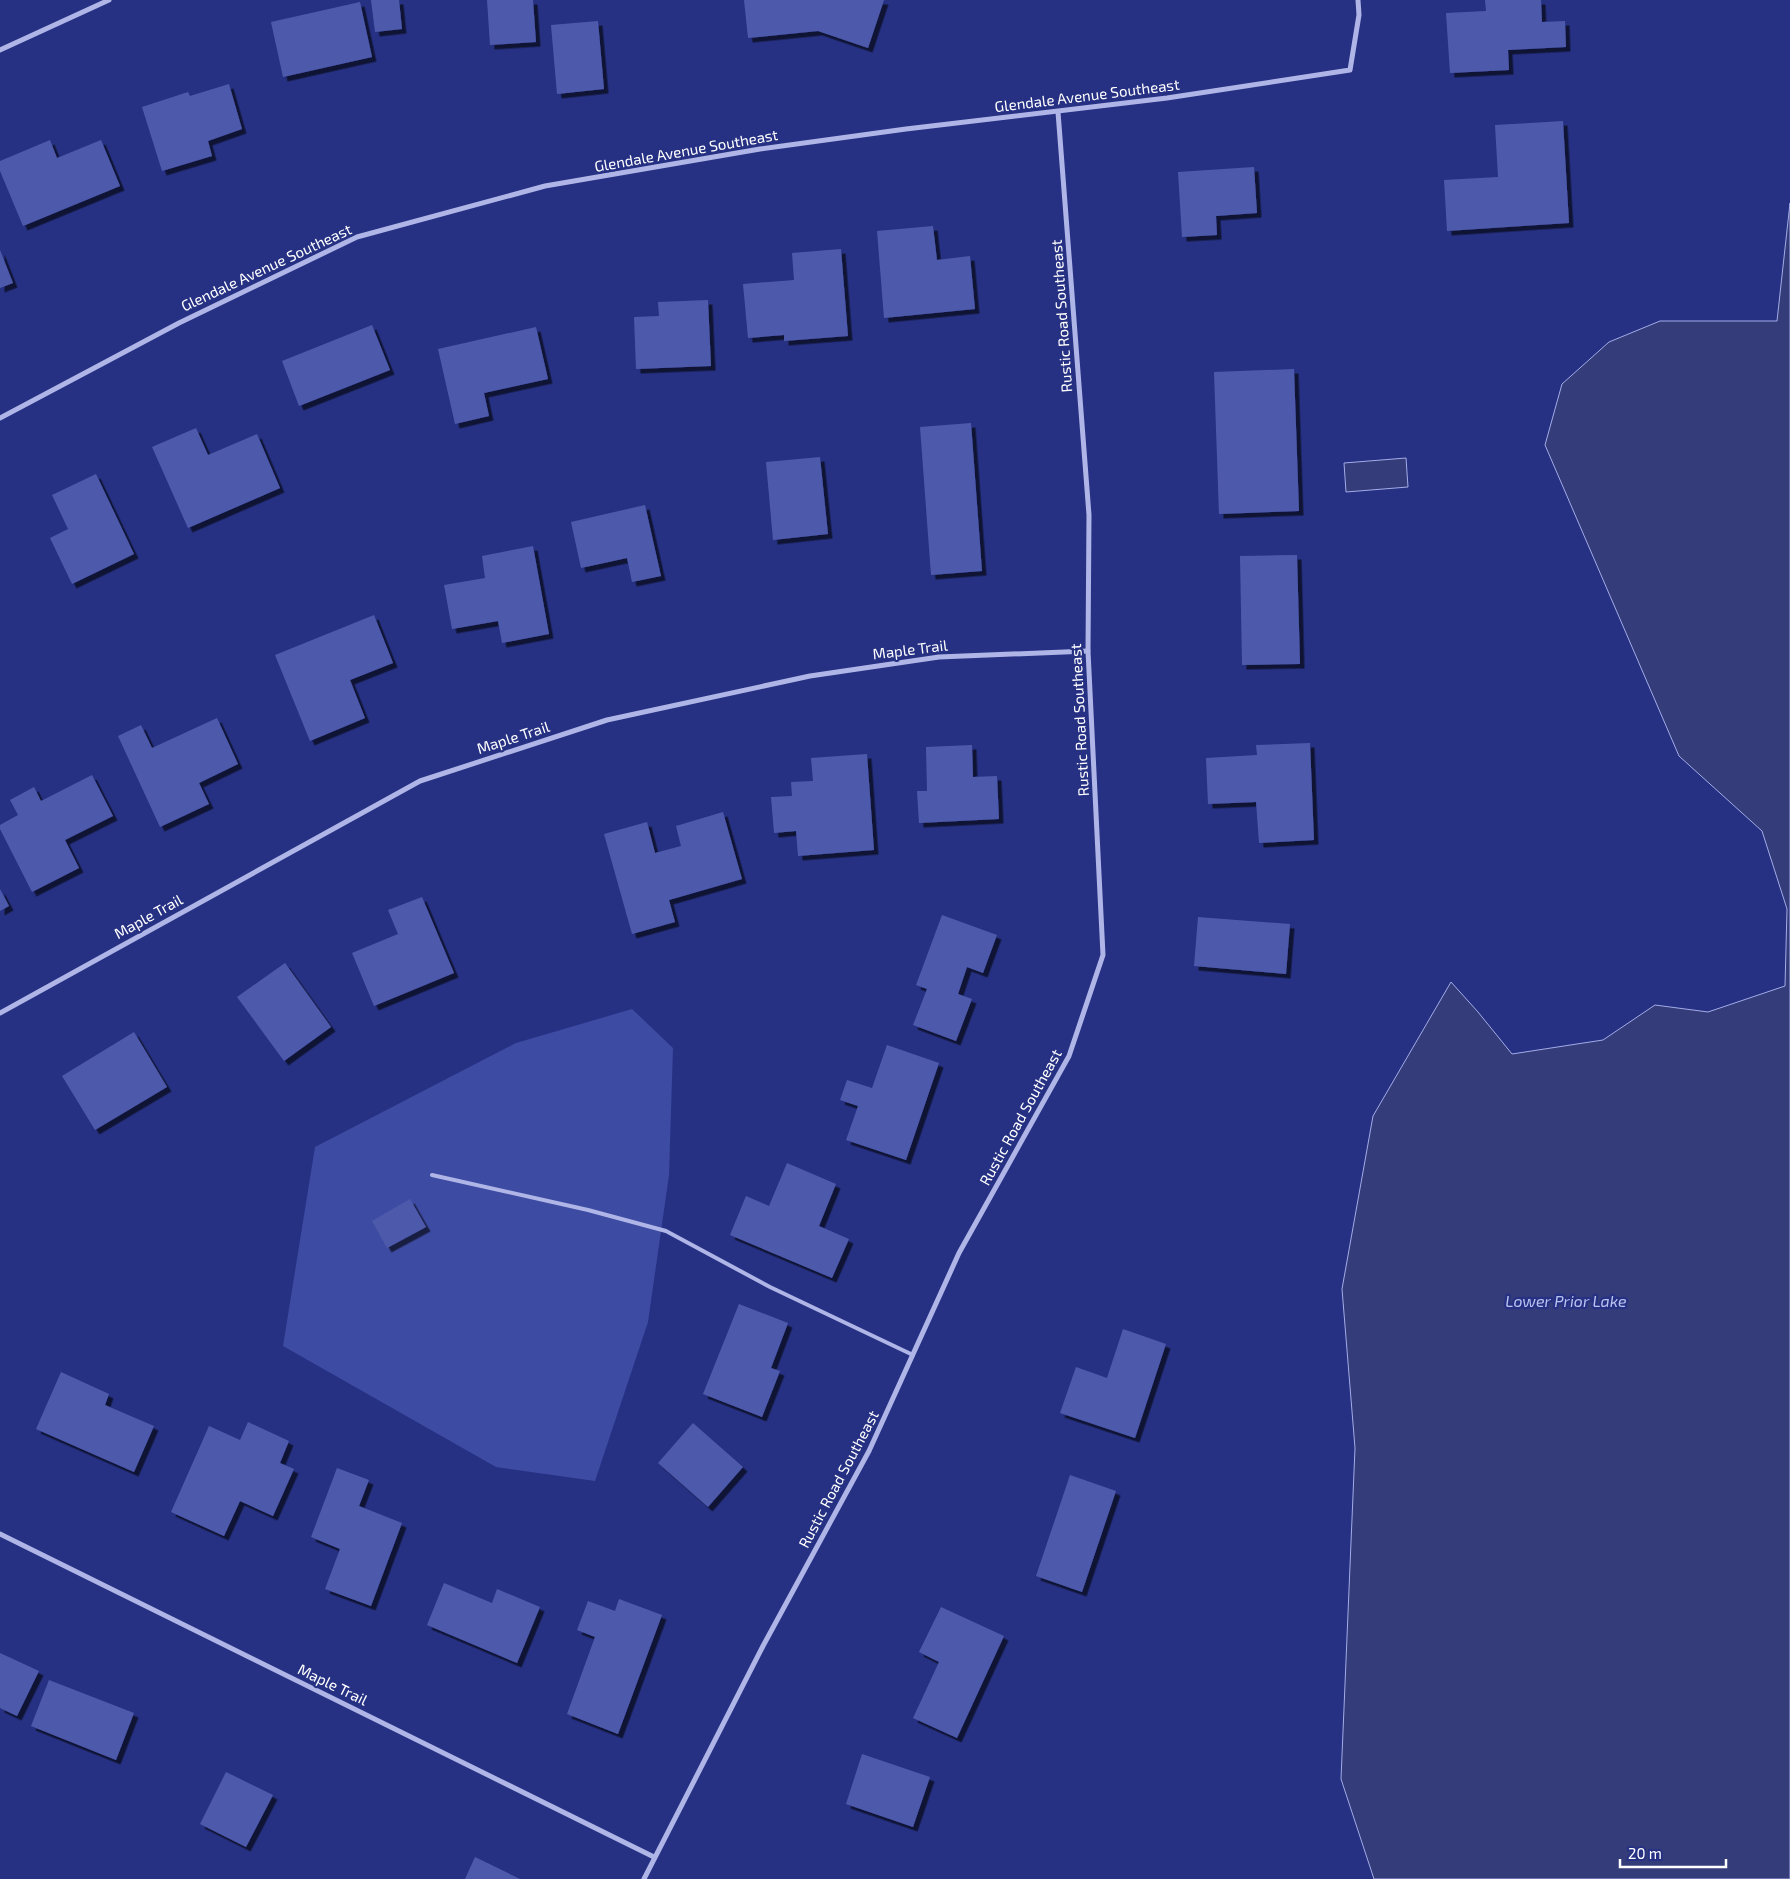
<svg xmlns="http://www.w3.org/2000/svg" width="1790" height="1879" viewBox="0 0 1790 1879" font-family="'Exo 2',sans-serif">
	<defs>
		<filter id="shadow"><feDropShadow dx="4.5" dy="4.5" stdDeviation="0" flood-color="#0009"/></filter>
	</defs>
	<rect width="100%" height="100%" fill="#263183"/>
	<!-- green -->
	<path fill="#3d4ba2" d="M632 1009 673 1048 669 1175 648 1322 595 1481 496 1467 283 1346 315 1147 516 1043Z"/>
	<!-- water -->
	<g fill="#343c7a" stroke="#a3ade8">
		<path d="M1790 203V1879H1374L1341 1779 1355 1448 1342 1289 1373 1116 1451 982 1478 1012 1512 1054 1603 1040 1655 1005 1708 1012 1785 986 1787 909 1762 831 1679 756 1545 445 1562 384 1609 342 1660 321H1777Z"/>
		<path d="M1406 458 1408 487 1346 492 1344 463Z"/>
	</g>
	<!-- building -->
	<g fill="#4e5aab" filter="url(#shadow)">
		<path d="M371 0H399L402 29 375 32Z"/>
		<path d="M487 0H533L536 42 490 45Z"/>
		<path d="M744 0H884L868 48 818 31 748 38Z"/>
		<path d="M1485 0H1541L1542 22 1565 21 1566 47 1508 50 1509 70 1450 73 1446 13 1486 11Z"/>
		<path d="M360 2 372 57 283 77 271 22Z"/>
		<path d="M598 21 604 89 557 94 551 25Z"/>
		<path d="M229 84 242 129 208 141 212 156 162 171 142 107 188 92 190 96Z"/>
		<path d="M1563 121 1569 223 1447 231 1444 180 1498 177 1495 125Z"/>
		<path d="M50 140 57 158 101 140 120 186 23 226 0 171V161Z"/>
		<path d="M1254 167 1257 213 1216 216 1217 235 1182 237 1178 172Z"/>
		<path d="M933 226 937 260 970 256 975 309 884 318 877 231Z"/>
		<path d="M841 249 848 336 784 341V335L748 338 743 284 794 280 792 253Z"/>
		<path d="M0 250 13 283 0 288Z"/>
		<path d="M708 300 711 366 636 369 634 317 659 316 658 302Z"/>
		<path d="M372 325 390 370 299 406 282 361Z"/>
		<path d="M536 327 548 379 484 393 489 416 455 424 438 349Z"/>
		<path d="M1294 369 1299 511 1219 514 1214 372Z"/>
		<path d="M971 423 982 571 931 575 920 427Z"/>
		<path d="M196 428 208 455 257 434 280 488 188 528 152 447Z"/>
		<path d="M820 457 828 534 773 540 766 462Z"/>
		<path d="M96 474 134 554 72 584 50 538 68 529 52 495Z"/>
		<path d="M645 505 661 576 632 582 627 558 581 568 571 522Z"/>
		<path d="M533 546 549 634 502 643 498 621 452 629 444 585 485 578 482 556Z"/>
		<path d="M1297 555 1300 664 1242 665 1240 556Z"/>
		<path d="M374 615 393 663 350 680 365 718 310 741 275 655Z"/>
		<path d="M217 718 238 764 199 783 209 804 160 827 118 736 141 725 152 748Z"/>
		<path d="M1310 743 1314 840 1259 843 1256 802 1208 804 1206 758 1257 755 1256 745Z"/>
		<path d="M972 745 973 777 997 776 999 819 919 823 917 791H927L926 747Z"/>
		<path d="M867 754 874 850 798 856 796 831 774 833 771 797 792 796 791 782 813 781 811 758Z"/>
		<path d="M92 775 113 816 65 840 79 868 32 892 0 829V825L18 815 10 800 34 787 41 801Z"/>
		<path d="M723 812 742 879 669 900 675 922 632 934 604 834 647 822 655 853 681 846 676 826Z"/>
		<path d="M0 889 9 906 0 911Z"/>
		<path d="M422 897 454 973 374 1006 352 953 398 934 388 910Z"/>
		<path d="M942 915 997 935 983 973 967 967 958 994 972 999 956 1041 913 1025 927 989 916 985Z"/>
		<path d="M1198 917 1290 924 1286 974 1194 966Z"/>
		<path d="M285 963 331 1027 284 1061 237 997Z"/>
		<path d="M134 1032 167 1087 95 1130 62 1076Z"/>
		<path d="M887 1045 939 1063 906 1160 846 1140 858 1106 840 1100 847 1080 872 1088Z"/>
		<path d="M787 1163 836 1184 819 1226 849 1239 832 1278 730 1235 746 1196 769 1206Z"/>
		<path d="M410 1199 426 1227 387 1248 372 1221Z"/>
		<path d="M739 1304 788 1323 771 1368 780 1371 762 1417 703 1394Z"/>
		<path d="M1123 1329 1166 1344 1135 1438 1060 1413 1076 1367 1107 1378Z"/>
		<path d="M61 1372 109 1394 105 1405 154 1426 134 1472 36 1429Z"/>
		<path d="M248 1422 289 1441 280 1463 294 1469 273 1516 240 1501 224 1536 171 1512 209 1426 240 1440Z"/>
		<path d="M693 1423 743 1467 708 1507 658 1463Z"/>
		<path d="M337 1468 369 1480 359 1506 402 1523 371 1606 325 1589 340 1549 311 1537Z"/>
		<path d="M1070 1475 1116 1491 1082 1592 1036 1576Z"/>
		<path d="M444 1583 492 1603 497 1589 540 1607 517 1663 427 1625Z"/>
		<path d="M619 1599 662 1615 618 1734 567 1714 595 1637 577 1630 588 1601 615 1611Z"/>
		<path d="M941 1607 1004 1636 957 1738 913 1718 939 1662 919 1652Z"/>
		<path d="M0 1653 39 1671 17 1716 0 1708Z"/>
		<path d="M49 1680 134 1713 116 1760 31 1726Z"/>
		<path d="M862 1754 930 1777 913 1827 846 1804Z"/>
		<path d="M226 1772 273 1795 246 1847 200 1824Z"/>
		<path d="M475 1857 520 1879H465Z"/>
	</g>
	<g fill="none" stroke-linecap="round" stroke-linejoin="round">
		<!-- lane -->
		<path stroke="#afb6e7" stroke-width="4" d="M432 1175 588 1210 666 1231 770 1287 913 1355"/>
		<!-- street -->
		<g stroke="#afb6e7" stroke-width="5">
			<path d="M0 50 109 0"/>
			<path d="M0 418 179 323 357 237 545 186 760 149 906 129 1167 98 1350 70 1359 15 1358 0"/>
			<path d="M0 1013 420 781 607 720 810 676 939 657 1088 651"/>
			<path d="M0 1534 654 1857"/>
			<path d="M644 1879 763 1646 869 1451 959 1253 1069 1056 1103 955 1088 651 1089 515 1058 112"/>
		</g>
	</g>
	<g text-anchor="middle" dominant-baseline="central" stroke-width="4.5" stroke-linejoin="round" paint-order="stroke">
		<!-- street labels -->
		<g font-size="15" fill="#fff" stroke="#263183">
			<text transform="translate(1087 95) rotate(-7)">Glendale Avenue Southeast</text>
			<text transform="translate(686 150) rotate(-10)">Glendale Avenue Southeast</text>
			<text transform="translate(266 267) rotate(-25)">Glendale Avenue Southeast</text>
			<text transform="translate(1061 316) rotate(-94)">Rustic Road Southeast</text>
			<text transform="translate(910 649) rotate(-7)">Maple Trail</text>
			<text transform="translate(1079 720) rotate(-93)">Rustic Road Southeast</text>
			<text transform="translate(513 737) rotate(-18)">Maple Trail</text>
			<text transform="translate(148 916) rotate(-29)">Maple Trail</text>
			<text transform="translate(1020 1117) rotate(-61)">Rustic Road Southeast</text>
			<text transform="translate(838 1479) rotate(-62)">Rustic Road Southeast</text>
			<text transform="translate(333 1684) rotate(26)">Maple Trail</text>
		</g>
		<!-- water labels -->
		<g font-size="16" font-style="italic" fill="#bac2ef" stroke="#263183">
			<text x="1566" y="1300">Lower Prior Lake</text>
		</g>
	</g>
	<!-- scale -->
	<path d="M1620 1859v8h106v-8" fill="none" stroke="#ffffff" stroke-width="2.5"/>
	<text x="1628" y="1859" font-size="15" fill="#ffffff" stroke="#263183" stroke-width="4" paint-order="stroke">20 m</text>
</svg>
